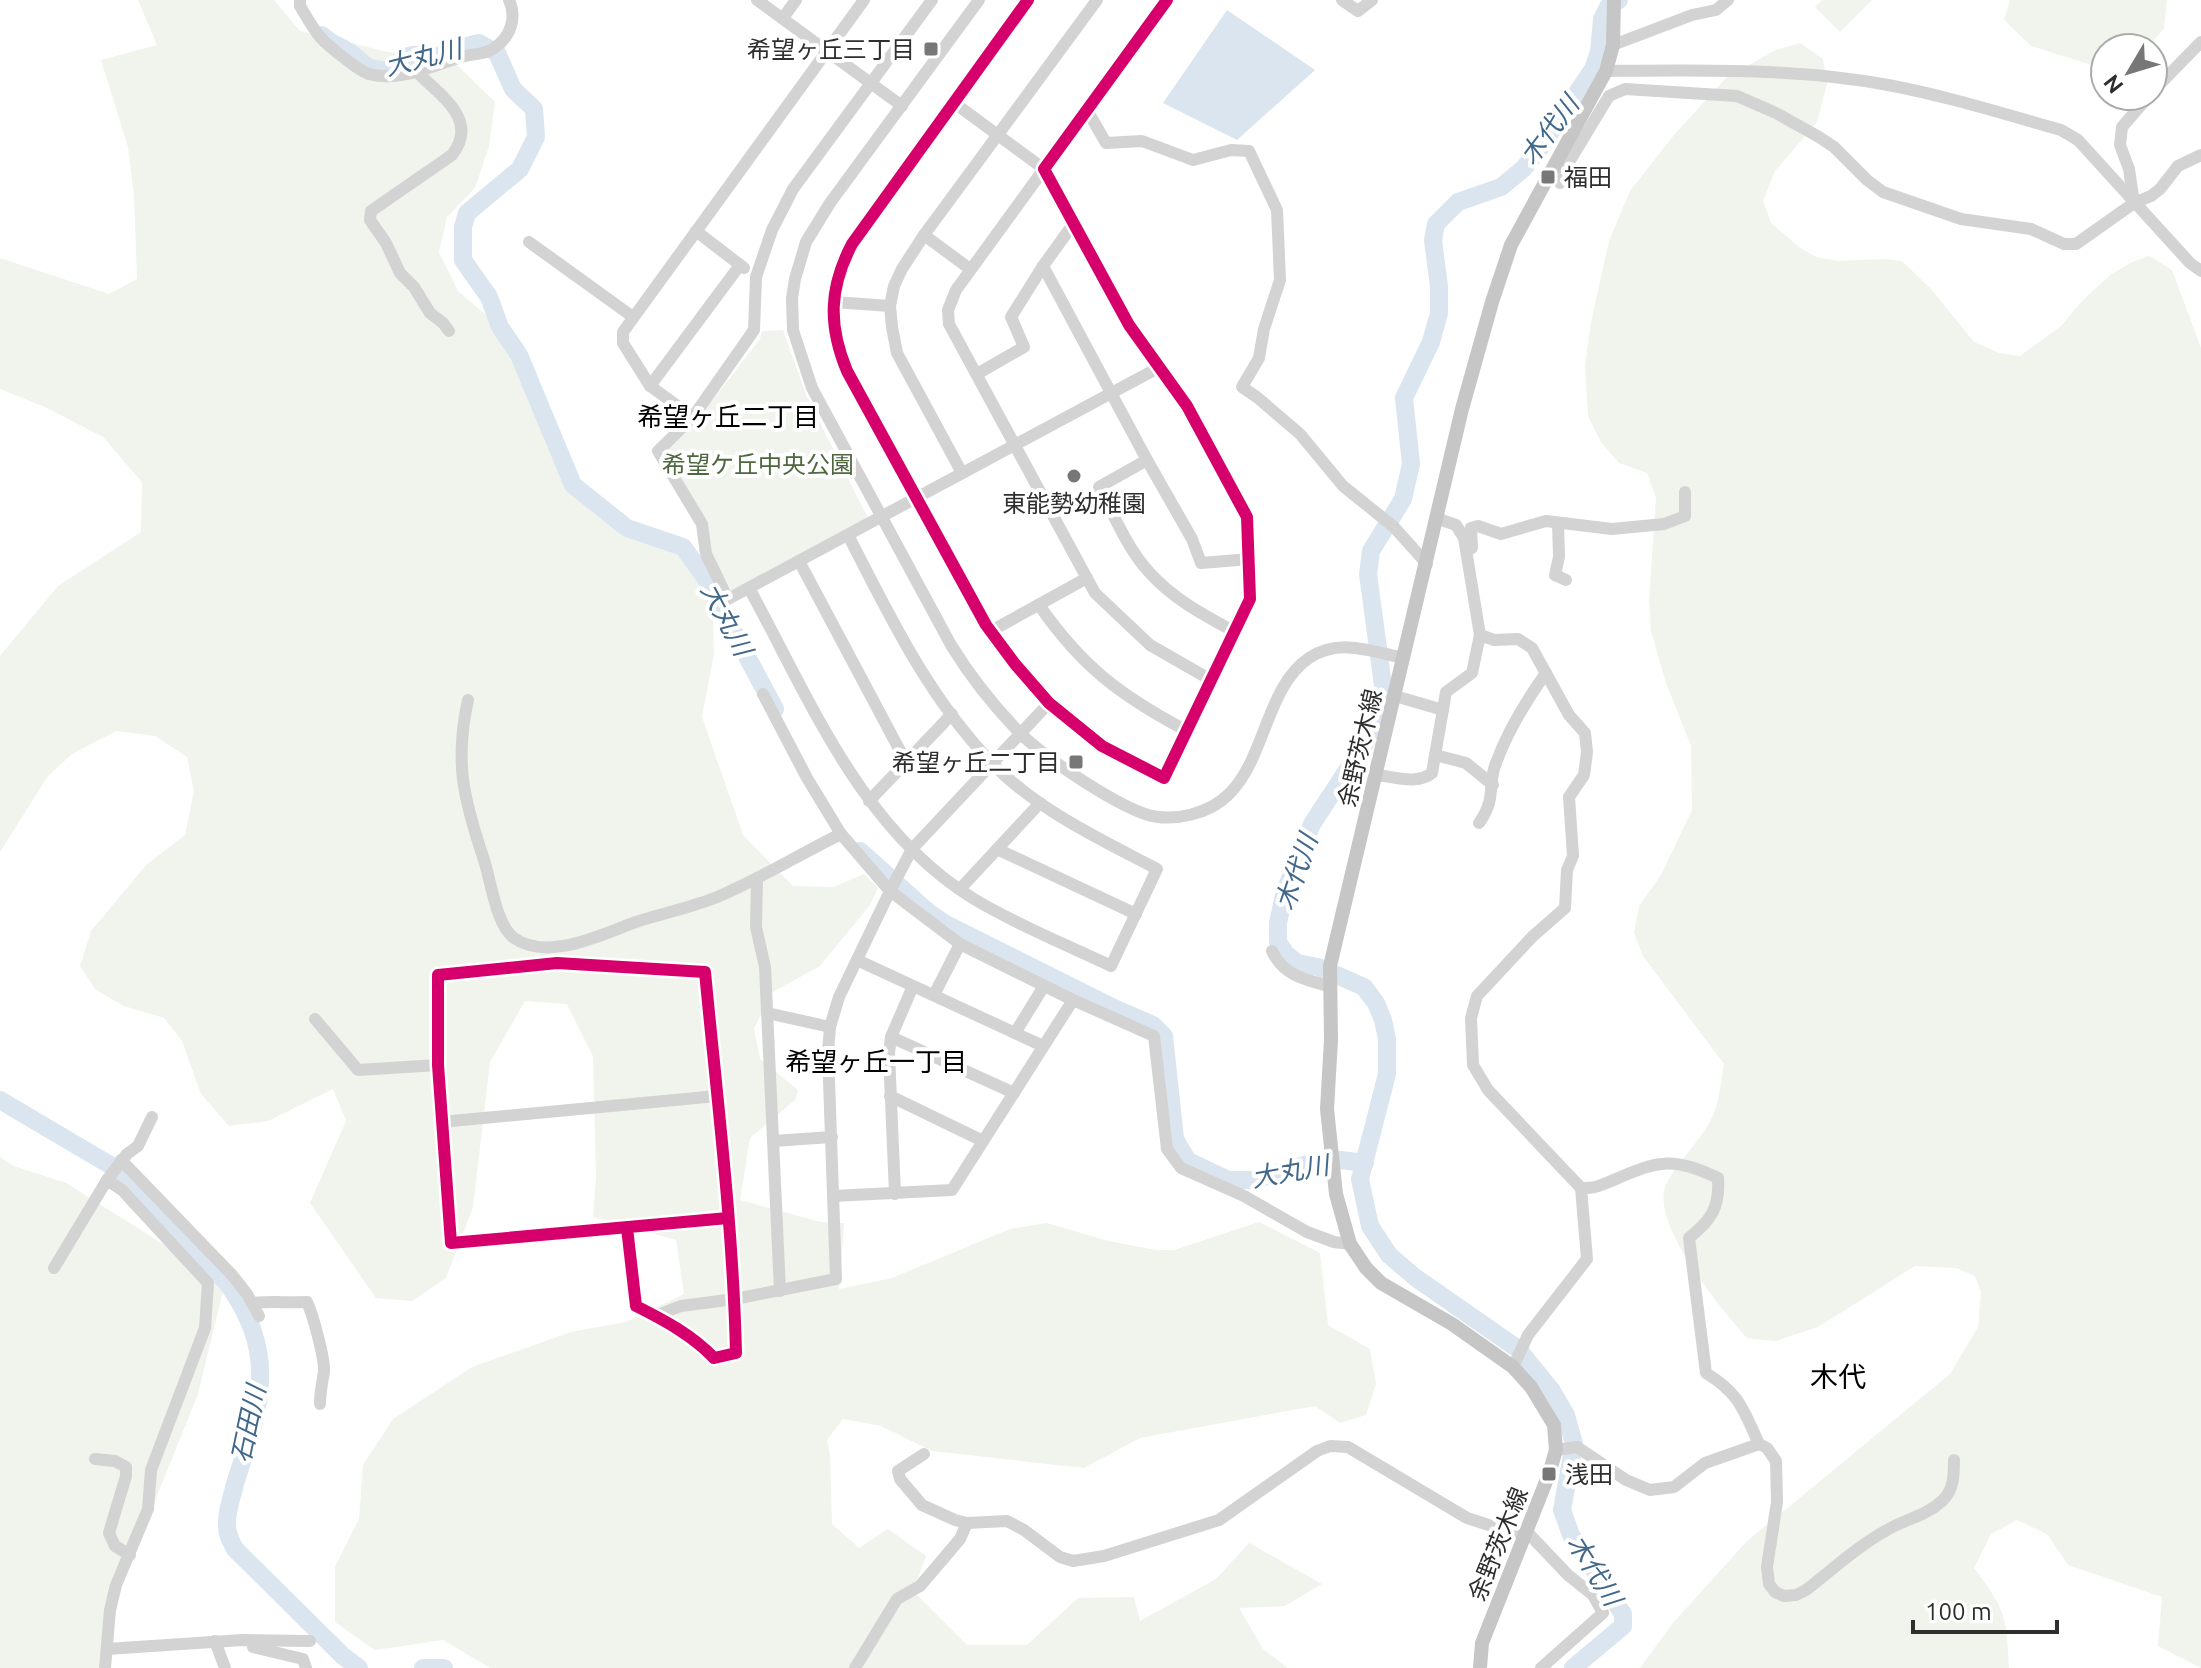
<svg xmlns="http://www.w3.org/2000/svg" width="2201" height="1668" viewBox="0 0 2201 1668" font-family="Ubuntu,'Noto Sans JP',sans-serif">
	<rect width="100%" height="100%" fill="#fff"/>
	<!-- green -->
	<g fill="#f0f4ec">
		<path d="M138 0H274L300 31 388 52 452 60 495 102 489 146 475 188 447 217 439 252 458 291 491 319 539 414 572 471 602 505 711 567 714 654 702 717 743 835 793 886 834 887 864 874 878 888 870 905 820 966 773 992 754 1028 760 1059 798 1090 795 1100 750 1138 740 1200 821 1222 844 1223 839 1289 892 1278 1010 1229 1047 1223 1108 1241 1156 1250H1174L1259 1222 1320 1253 1328 1325 1370 1349 1376 1384 1366 1415 1340 1423 1315 1406 1140 1438 1084 1468 932 1451 881 1426 843 1419 827 1440 830 1456 832 1524 859 1548 888 1529 926 1556 913 1591 967 1645H1027L1078 1598 1134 1597 1140 1621 1216 1579 1249 1543 1322 1584 1285 1606 1239 1608 1263 1649 1288 1668H490L443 1640 375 1650 335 1622V1567L359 1519 363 1465 393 1419 472 1367 571 1332 626 1322 684 1294 676 1240 593 1217 596 1177 593 1056 567 1004 525 1001 490 1062 473 1207 446 1278 412 1301 376 1298 310 1203 346 1121 333 1089 268 1121 229 1126 201 1094 182 1041 164 1018 124 1006 96 990 80 966 91 931 146 865 185 835 194 791 187 757 155 736 116 731 72 754 48 776 0 852V656L58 586 141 532 142 482 103 437 45 407 0 389V258L109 294 137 279 134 196 128 147 101 60 157 45Z"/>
		<path d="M1822 0H1872L1840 32 1815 7Z"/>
		<path d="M2010 0H2167L2164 29 2146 48H2105V66H2095L2031 46 2004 20Z"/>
		<path d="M1800 43 1823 59 1827 84 1817 122 1775 171 1763 201 1771 223 1799 247 1816 257 1838 261 1885 259 1902 261 1931 289 1974 342 1999 353 2020 356 2061 326 2083 300 2110 275 2132 262 2149 256 2172 270 2201 348V1668L2158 1646 2162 1597 2068 1565 2047 1534 2017 1520 1991 1534 1974 1568C2005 1609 2007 1616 2009 1668H1640L1673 1623 1746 1542 1950 1374 1978 1327 1981 1292 1975 1276 1956 1268 1915 1266 1818 1327 1776 1341 1747 1338C1722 1310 1649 1223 1666 1185 1678 1159 1704 1139 1714 1113 1720 1098 1721 1080 1724 1064L1643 956 1634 933 1639 906 1661 875 1692 810 1691 746 1666 683 1651 631 1649 600 1656 498 1647 473 1619 463 1601 442 1588 416 1585 365 1591 322 1609 241 1630 191 1674 135 1726 78 1776 50Z"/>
		<path d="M783 330 807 397 868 518 733 593 710 553 666 455 667 449 694 424 760 339 762 331Z"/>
		<path d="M0 1157 14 1166 66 1183 225 1283 198 1394 111 1610 102 1668H0Z"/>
	</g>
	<!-- water -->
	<path fill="#dae5f0" d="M1227 10 1315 70 1237 140 1163 103Z"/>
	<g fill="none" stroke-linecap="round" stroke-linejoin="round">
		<!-- river -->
		<g stroke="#dae5f0" stroke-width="18">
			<path d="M322 35C330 43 335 44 344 49 366 60 359 71 391 70 415 44 416 60 443 55 455 53 466 45 479 43L497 53 513 89 534 109 536 137 520 169 467 213 463 227V260L489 297 500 327 519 355 573 485 627 528 683 547 704 576 775 709"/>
			<path d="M860 851 928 912 944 923 1114 1008 1153 1025 1164 1036 1175 1139 1188 1161 1228 1180H1254L1315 1162 1341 1160 1365 1163"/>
			<path d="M0 1100 110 1165 136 1187 228 1284C249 1314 262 1345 260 1382 259 1416 245 1451 235 1484 232 1497 226 1512 227 1526 227 1535 231 1541 235 1549L343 1656 359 1668"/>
			<path d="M423 1668H444"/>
			<path d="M1573 1668 1623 1626V1614L1571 1535 1562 1510 1574 1444 1566 1415 1552 1391 1518 1349 1416 1278 1389 1255 1370 1226 1360 1179 1387 1074V1039L1383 1020 1376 1003 1364 987 1318 967 1297 963 1286 954 1278 942V923L1285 891 1312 824 1367 740 1384 693 1368 574 1371 551 1403 499 1411 464 1404 398 1431 342 1439 313V287L1433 240 1436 224 1458 202 1501 187 1523 169 1538 151 1593 69 1599 52 1602 19 1608 7 1619 0"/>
		</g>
		<!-- minor -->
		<g stroke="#d3d3d3" stroke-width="12">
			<path d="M300 0V6C316 33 318 38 343 57 352 64 358 70 369 74 401 83 435 64 465 56 474 54 487 54 494 48 511 37 517 17 509 0"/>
			<path d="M757 0 902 106"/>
			<path d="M864 0 623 332V343L650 386 693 417 658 451 702 524 706 554 728 599 1158 368"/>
			<path d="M979 0 830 203 806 242 795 279 792 298 793 330 812 388 951 645C970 676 993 705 1018 731 1043 757 1111 802 1145 814 1173 823 1210 814 1230 793 1265 758 1267 686 1309 658 1339 638 1371 651 1403 658"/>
			<path d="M1028 0 852 244C829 288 828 325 847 371L986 625 1015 664 1049 703 1102 746 1164 778 1250 599 1247 517 1187 406 1129 325 1044 169 1167 0"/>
			<path d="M1342 0 1358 11 1372 0"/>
			<path d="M783 18 796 0"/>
			<path d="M1613 45 1692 15 1716 10 1728 0"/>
			<path d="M416 71C439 95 480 119 452 155L371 211 370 220 386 243 400 273 414 287 430 313 443 323 449 331"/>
			<path d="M1606 71C1700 70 1796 68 1888 85 1947 96 2004 114 2061 130L2078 140 2190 263 2201 271"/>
			<path d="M2153 91 2201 42"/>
			<path d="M953 102 1044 169 956 290 948 310 949 324 1095 593 1150 645 1211 680"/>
			<path d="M1087 110 1106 143 1142 141 1193 160 1231 150 1249 151 1277 210 1280 280 1264 329 1259 358 1242 387 1258 398 1300 434 1343 486 1394 527 1427 564"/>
			<path d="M1560 183 1563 172 1609 96 1625 89 1737 96 1776 113 1819 137 1834 147 1867 180 1883 192 1961 219 2031 229 2064 244H2076L2134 203 2151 196 2160 189 2178 166 2201 155"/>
			<path d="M2134 203 2129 169 2120 145 2122 127 2149 96"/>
			<path d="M1074 223 1043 266 1147 460"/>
			<path d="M696 231 744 268"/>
			<path d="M924 235 970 269"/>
			<path d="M529 242 633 317"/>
			<path d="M834 302 890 306"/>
			<path d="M977 374 1024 347 1011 317 1043 266"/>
			<path d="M650 386 740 265"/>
			<path d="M693 417 754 330 756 277 772 230 793 189 932 0"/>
			<path d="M962 473 897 353 892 327 890 306 894 286 902 269 924 235 1097 0"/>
			<path d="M1436 518 1456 525 1464 538 1480 635 1494 640 1518 639 1532 648 1569 715 1585 733 1587 752 1584 775 1569 797 1573 856 1567 870 1565 908 1532 937 1477 996 1471 1018 1473 1065 1488 1090 1581 1188 1587 1259 1528 1335 1513 1367"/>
			<path d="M1558 523 1559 557 1555 575 1566 580"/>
			<path d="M1472 548 1471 528 1478 526 1501 534 1546 521 1612 529 1664 524 1685 516V492"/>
			<path d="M799 561 906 762"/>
			<path d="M749 588C810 699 861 830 974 899 1015 924 1067 945 1111 966L1157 869C1100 839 1037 810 992 763 928 697 889 615 848 535"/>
			<path d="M1039 605C1082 667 1121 696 1187 731"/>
			<path d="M991 631 1087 578"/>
			<path d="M1235 632C1204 615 1173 599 1149 572 1127 548 1114 515 1099 487L1147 460 1192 539 1201 563 1250 559"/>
			<path d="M763 694 807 778 841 834 890 891 960 944 1073 1000 1154 1036 1167 1149 1181 1168 1244 1196 1307 1232 1334 1242 1350 1244"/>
			<path d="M1395 696 1443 710"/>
			<path d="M468 700C454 763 464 800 484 860 491 881 496 925 514 938 548 962 602 934 636 922 663 913 690 908 717 897 760 879 800 854 841 834"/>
			<path d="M1435 755 1466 763 1493 785"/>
			<path d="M1377 775C1395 777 1417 785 1432 773L1446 692 1472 673 1480 635"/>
			<path d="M869 801 952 714"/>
			<path d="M1479 823C1497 798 1487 785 1496 763 1508 730 1526 701 1546 673"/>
			<path d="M997 849 1136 914"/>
			<path d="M757 878 756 927 765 967 780 1291"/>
			<path d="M960 889 1040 803"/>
			<path d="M1272 951C1283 975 1305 980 1329 986"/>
			<path d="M857 960 1043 1046"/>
			<path d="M934 995 960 944"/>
			<path d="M767 1013 830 1027"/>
			<path d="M315 1019 358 1070 438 1065"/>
			<path d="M1015 1033 1044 986"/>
			<path d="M891 1037 1014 1093"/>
			<path d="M890 1096 983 1141"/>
			<path d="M441 1122 717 1096"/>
			<path d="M773 1141 832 1137"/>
			<path d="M121 1160 232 1275 247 1294 259 1316"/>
			<path d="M895 1194 889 1053 891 1037 913 986"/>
			<path d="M833 1196 952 1190 1073 1000"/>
			<path d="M627 1228 636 1306C664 1320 692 1335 714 1358L736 1353C733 1226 717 1098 705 972L557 963 438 975V1065L451 1243 728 1218"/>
			<path d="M54 1268 107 1180 127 1154 138 1146 152 1117"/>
			<path d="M253 1303C272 1301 288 1303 307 1302 313 1315 325 1359 324 1372 322 1383 320 1392 320 1404"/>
			<path d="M655 1316 681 1306 735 1299 836 1279 828 1052 830 1027 839 997 890 891 912 849 1049 703"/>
			<path d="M1759 1444 1767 1448 1776 1461 1777 1502 1767 1567 1769 1584 1775 1592 1784 1596 1796 1595 1806 1590C1833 1569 1858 1546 1887 1530 1905 1519 1926 1516 1942 1501 1954 1490 1954 1475 1954 1460"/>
			<path d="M1556 1450 1577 1447 1626 1480 1650 1490 1674 1487 1705 1463 1759 1444C1743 1409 1740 1394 1706 1373L1689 1238C1711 1220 1720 1208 1718 1178 1675 1157 1659 1160 1616 1179 1604 1184 1595 1189 1581 1188"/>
			<path d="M924 1454 898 1471 900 1479 922 1505 955 1520 967 1523 1007 1521 1024 1530 1060 1557 1073 1561 1104 1556 1219 1520 1317 1451 1330 1446 1348 1447 1467 1518 1526 1537"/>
			<path d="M95 1459 115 1461 126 1467V1476L109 1533 115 1546 130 1555"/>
			<path d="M1528 1533 1568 1575 1593 1595 1603 1613 1541 1668"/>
			<path d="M215 1641 225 1668"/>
			<path d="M253 1647 303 1659 306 1668"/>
			<path d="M107 1649 242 1640 310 1641"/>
			<path d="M105 1668 110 1610 116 1585 148 1509 151 1470 205 1328 208 1283 122 1190 107 1180"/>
			<path d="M855 1668 897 1599 920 1586 960 1539 967 1523"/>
		</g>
		<!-- major -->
		<path stroke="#c6c6c6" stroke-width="14" d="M1480 1668 1482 1643 1549 1474 1556 1450 1554 1425 1531 1387 1513 1367 1452 1324 1381 1283 1366 1268 1350 1244 1336 1194 1327 1109 1331 1040 1330 966 1462 409 1492 302 1511 245 1606 71 1613 45 1614 0"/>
		<!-- cycleway casing -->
		<g stroke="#fff" stroke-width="17">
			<g id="cycleway">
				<path d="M1028 0 852 244C829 288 828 325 847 371L986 625 1015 664 1049 703 1102 746 1164 778 1250 599 1247 517 1187 406 1129 325 1044 169 1167 0"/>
				<path d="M627 1228 636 1306C664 1320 692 1335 714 1358L736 1353C733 1226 717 1098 705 972L557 963 438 975V1065L451 1243 728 1218"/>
			</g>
		</g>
		<!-- cycleway -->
		<use href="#cycleway" stroke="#d6006c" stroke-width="12"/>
	</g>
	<!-- markers -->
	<g fill="#777" stroke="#fff" stroke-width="3">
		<rect x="923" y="41" width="16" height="16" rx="4"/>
		<rect x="1540" y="169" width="16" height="16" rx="4"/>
		<circle cx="1074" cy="476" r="8"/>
		<rect x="1068" y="754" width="16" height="16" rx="4"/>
		<rect x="1541" y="1466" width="16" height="16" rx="4"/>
	</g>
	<g text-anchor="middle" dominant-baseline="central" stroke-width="8" stroke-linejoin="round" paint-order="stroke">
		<!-- poi labels -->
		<g font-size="24" fill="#2e2e2e" stroke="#fff" text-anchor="end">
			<text x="915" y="49">希望ヶ丘三丁目</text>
			<text x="1564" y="177" text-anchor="start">福田</text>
			<text x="1074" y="503" text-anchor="middle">東能勢幼稚園</text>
			<text x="1060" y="762">希望ヶ丘二丁目</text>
			<text x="1565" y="1474" text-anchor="start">浅田</text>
		</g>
		<!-- park labels -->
		<g font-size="24" fill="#4e673e" stroke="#fff">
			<text x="758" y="464">希望ケ丘中央公園</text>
		</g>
		<!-- street labels -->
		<g font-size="24" fill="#2e2e2e" stroke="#fff">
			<text transform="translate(1360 748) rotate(-77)">余野茨木線</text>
			<text transform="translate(1498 1544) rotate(-68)">余野茨木線</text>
		</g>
		<!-- water labels -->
		<g font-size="26" font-style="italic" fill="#41688b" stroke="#fff">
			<text transform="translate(423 57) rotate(-14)">大丸川</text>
			<text transform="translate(1549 130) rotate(-53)">木代川</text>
			<text transform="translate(727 619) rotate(62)">大丸川</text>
			<text transform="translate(1296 872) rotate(-71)">木代川</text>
			<text transform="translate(1290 1171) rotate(-10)">大丸川</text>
			<text transform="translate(248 1424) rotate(-78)">石田川</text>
			<text transform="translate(1595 1570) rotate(58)">木代川</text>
		</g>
		<!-- neighbourhood labels -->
		<g font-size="26" fill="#000" stroke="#fff">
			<text x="728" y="416">希望ヶ丘二丁目</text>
			<text x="876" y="1061">希望ヶ丘一丁目</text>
		</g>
		<!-- quarter labels -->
		<g font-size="28" fill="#000" stroke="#fff">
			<text x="1838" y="1376">木代</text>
		</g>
	</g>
	<!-- north arrow -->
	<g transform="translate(2129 72) rotate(232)"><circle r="38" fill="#ffffff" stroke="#ababab" stroke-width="2"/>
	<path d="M0-6L14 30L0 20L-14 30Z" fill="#777777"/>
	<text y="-12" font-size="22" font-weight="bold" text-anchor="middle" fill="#2e2e2e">N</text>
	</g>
	<!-- scale -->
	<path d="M1913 1620v12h144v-12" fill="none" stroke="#2e2e2e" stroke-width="4"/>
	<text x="1925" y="1620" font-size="24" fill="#2e2e2e" stroke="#ffffff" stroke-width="6" paint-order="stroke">100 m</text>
</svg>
